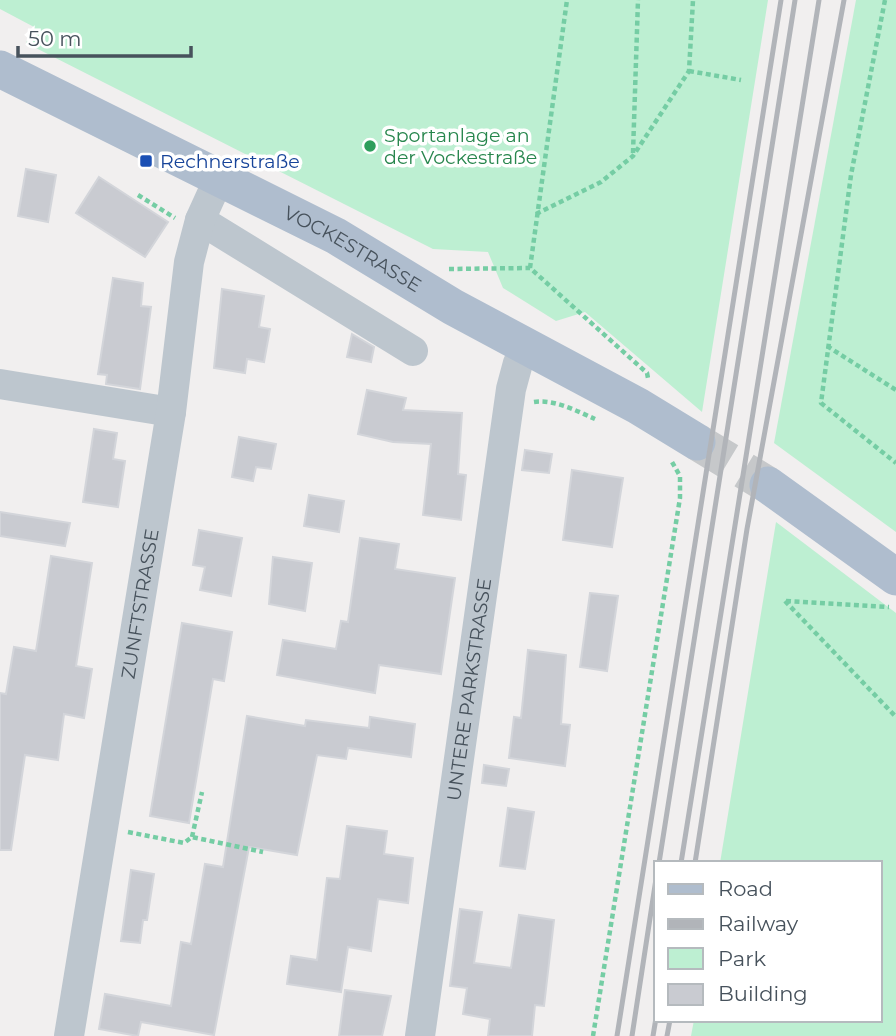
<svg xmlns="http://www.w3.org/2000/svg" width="896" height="1036" viewBox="0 0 896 1036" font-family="Montserrat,sans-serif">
	<rect width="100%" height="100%" fill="#f1efef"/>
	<!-- green -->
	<g fill="#bdefd2">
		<path d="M0 0H768L702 412 585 312 556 321 503 288 488 252 433 249 26 43 34 27 0 9Z"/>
		<path d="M856 0H896V532L774 443Z"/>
		<path d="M776 522 896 613V1036H691L694 1020H880V863H720Z"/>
	</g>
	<!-- building -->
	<g fill="#c9cbd1" stroke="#d3d5da" stroke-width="2">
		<path d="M26 169 56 175 48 222 18 216Z"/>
		<path d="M99 177 168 222 145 257 76 213Z"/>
		<path d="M113 278 143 283 141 306 151 307 140 389 106 384 107 375 98 374Z"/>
		<path d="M222 289 264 296 259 327 270 329 264 362 247 359 245 373 214 368Z"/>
		<path d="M352 334 374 347 371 362 347 357Z"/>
		<path d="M367 390 406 398 403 410 462 413 458 474 466 475 461 520 423 515 431 444 393 442 358 434Z"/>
		<path d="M94 429 117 433 113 459 125 461 118 507 83 502Z"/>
		<path d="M239 437 276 444 271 469 256 467 253 481 232 477Z"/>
		<path d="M525 450 552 454 549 473 522 470Z"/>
		<path d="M572 470 623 478 612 547 563 540Z"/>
		<path d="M309 495 344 501 339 532 304 526Z"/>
		<path d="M0 512 70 523 65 546 0 536Z"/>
		<path d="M199 530 242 538 231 596 200 590 205 567 193 565Z"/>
		<path d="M360 538 399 544 395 569 455 578 441 674 379 665 375 693 277 675 283 640 336 649 341 621 348 622Z"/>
		<path d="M51 556 92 563 76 666 92 669 84 718 64 714 58 760 25 755 11 850H0V693L6 694 14 647 36 651Z"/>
		<path d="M273 557 312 563 305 611 269 604Z"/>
		<path d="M590 593 618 596 607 671 580 667Z"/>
		<path d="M182 623 232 632 224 681 213 679 189 823 150 816Z"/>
		<path d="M528 650 566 655 561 724 570 725 565 766 509 758 514 717 521 718Z"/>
		<path d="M247 716 305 726 306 720 369 728 370 717 415 724 411 757 348 748 346 759 317 755 297 855 249 847 214 1035 141 1022 138 1036 99 1029 105 994 171 1006 181 942 191 944 205 864 223 867Z"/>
		<path d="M484 765 509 769 506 786 482 783Z"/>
		<path d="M508 808 534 812 525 869 500 866Z"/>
		<path d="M347 826 387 831 384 854 413 858 408 903 378 899 371 951 348 947 341 992 287 984 291 956 317 960 327 878 340 879Z"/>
		<path d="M131 870 154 874 147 920H143L140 943 121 941Z"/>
		<path d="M460 909 482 912 474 963 511 968 519 915 554 920 544 1006 535 1005 532 1036H488L490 1019 463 1014 467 988 450 986Z"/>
		<path d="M345 990 391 996 382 1036H339Z"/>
	</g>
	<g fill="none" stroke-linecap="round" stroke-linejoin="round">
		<!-- major-tunnel -->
		<path stroke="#c6c8ca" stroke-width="37" stroke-dasharray="37 18" stroke-linecap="butt" d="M697 442 768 485"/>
		<!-- path -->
		<g stroke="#75cda4" stroke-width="4.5" stroke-dasharray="5 3.5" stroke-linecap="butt">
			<path d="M885 0 851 175 821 403 896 463"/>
			<path d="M689 71 741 80"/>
			<path d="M633 153 638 0"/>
			<path d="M138 195 175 218"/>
			<path d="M536 214 601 182 633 156 689 71 693 0"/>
			<path d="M530 268 567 0"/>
			<path d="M449 269 530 268 647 373 648 378"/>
			<path d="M827 346 896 390"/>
			<path d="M534 402C554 399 577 411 595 419"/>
			<path d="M785 601 896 717"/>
			<path d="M786 601 889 607"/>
			<path d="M128 832 184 843 192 837 263 852"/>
			<path d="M192 837 202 792"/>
			<path d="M593 1036 680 498V476L672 462"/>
		</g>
		<!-- minor -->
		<g stroke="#bdc6ce" stroke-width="30">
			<path d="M200 220 413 351"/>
			<path d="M0 384 171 412"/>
			<path id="s1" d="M69 1036 171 412 189 262 200 220 220 176"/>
			<path id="s2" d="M420 1036 511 389 518 363 527 347"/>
		</g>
		<!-- major -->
		<g stroke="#afbdce" stroke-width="37">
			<path id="s3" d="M0 69 336 236 453 307 638 406 697 442"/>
			<path d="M768 485 896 577"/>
		</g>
		<!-- rail -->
		<g stroke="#b1b4b9" stroke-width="5">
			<path d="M659 863 795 0"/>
			<path d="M681 863 819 0"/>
			<path d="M695 863 747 529 844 0"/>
			<path d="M617 1036 781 0"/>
			<path d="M632 1036 656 879"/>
			<path d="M653 1036 656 1018"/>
			<path d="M667 1036 670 1020"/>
		</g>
	</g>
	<!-- markers -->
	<circle fill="#2e9e5b" stroke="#fff" stroke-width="2.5" cx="370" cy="146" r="7"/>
	<rect fill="#1a4fb4" stroke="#fff" stroke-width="2.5" x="139" y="154" width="14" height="14" rx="3.5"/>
	<g text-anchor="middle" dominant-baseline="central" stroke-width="7" stroke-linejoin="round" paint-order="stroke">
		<!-- leisure labels -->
		<g font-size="19" fill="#27864d" stroke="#fff" text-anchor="start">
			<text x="384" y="135">Sportanlage an<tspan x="384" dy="22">der Vockestraße</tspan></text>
		</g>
		<!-- transit labels -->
		<g font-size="19" fill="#164399" stroke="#fff" text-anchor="start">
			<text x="160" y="161">Rechnerstraße</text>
		</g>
		<!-- street labels -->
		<g font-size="19" fill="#47525c" stroke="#fff">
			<text stroke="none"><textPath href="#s3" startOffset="396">VOCKESTRASSE</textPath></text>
			<text stroke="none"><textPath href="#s1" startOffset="438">ZUNFTSTRASSE</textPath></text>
			<text stroke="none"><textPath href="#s2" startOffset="350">UNTERE PARKSTRASSE</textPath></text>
		</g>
	</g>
	<!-- legend -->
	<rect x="654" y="861" width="228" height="161" fill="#ffffff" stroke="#b5babe" stroke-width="2"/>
	<rect x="668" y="884" width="35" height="10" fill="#afbdce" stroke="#b5babe" stroke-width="2"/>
	<text x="718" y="896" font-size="21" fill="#47525c">Road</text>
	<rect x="668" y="919" width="35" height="10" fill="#b1b4b9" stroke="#b5babe" stroke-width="2"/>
	<text x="718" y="931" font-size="21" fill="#47525c">Railway</text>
	<rect x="668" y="948" width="35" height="21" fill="#bdefd2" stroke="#b5babe" stroke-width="2"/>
	<text x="718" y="966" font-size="21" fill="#47525c">Park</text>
	<rect x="668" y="984" width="35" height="21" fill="#c9cbd1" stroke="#b5babe" stroke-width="2"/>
	<text x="718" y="1001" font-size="21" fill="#47525c">Building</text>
	<!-- scale -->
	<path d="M18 46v10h173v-10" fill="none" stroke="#47525c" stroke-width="3.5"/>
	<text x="28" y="46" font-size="21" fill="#47525c" stroke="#ffffff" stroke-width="5" paint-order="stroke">50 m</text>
</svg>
